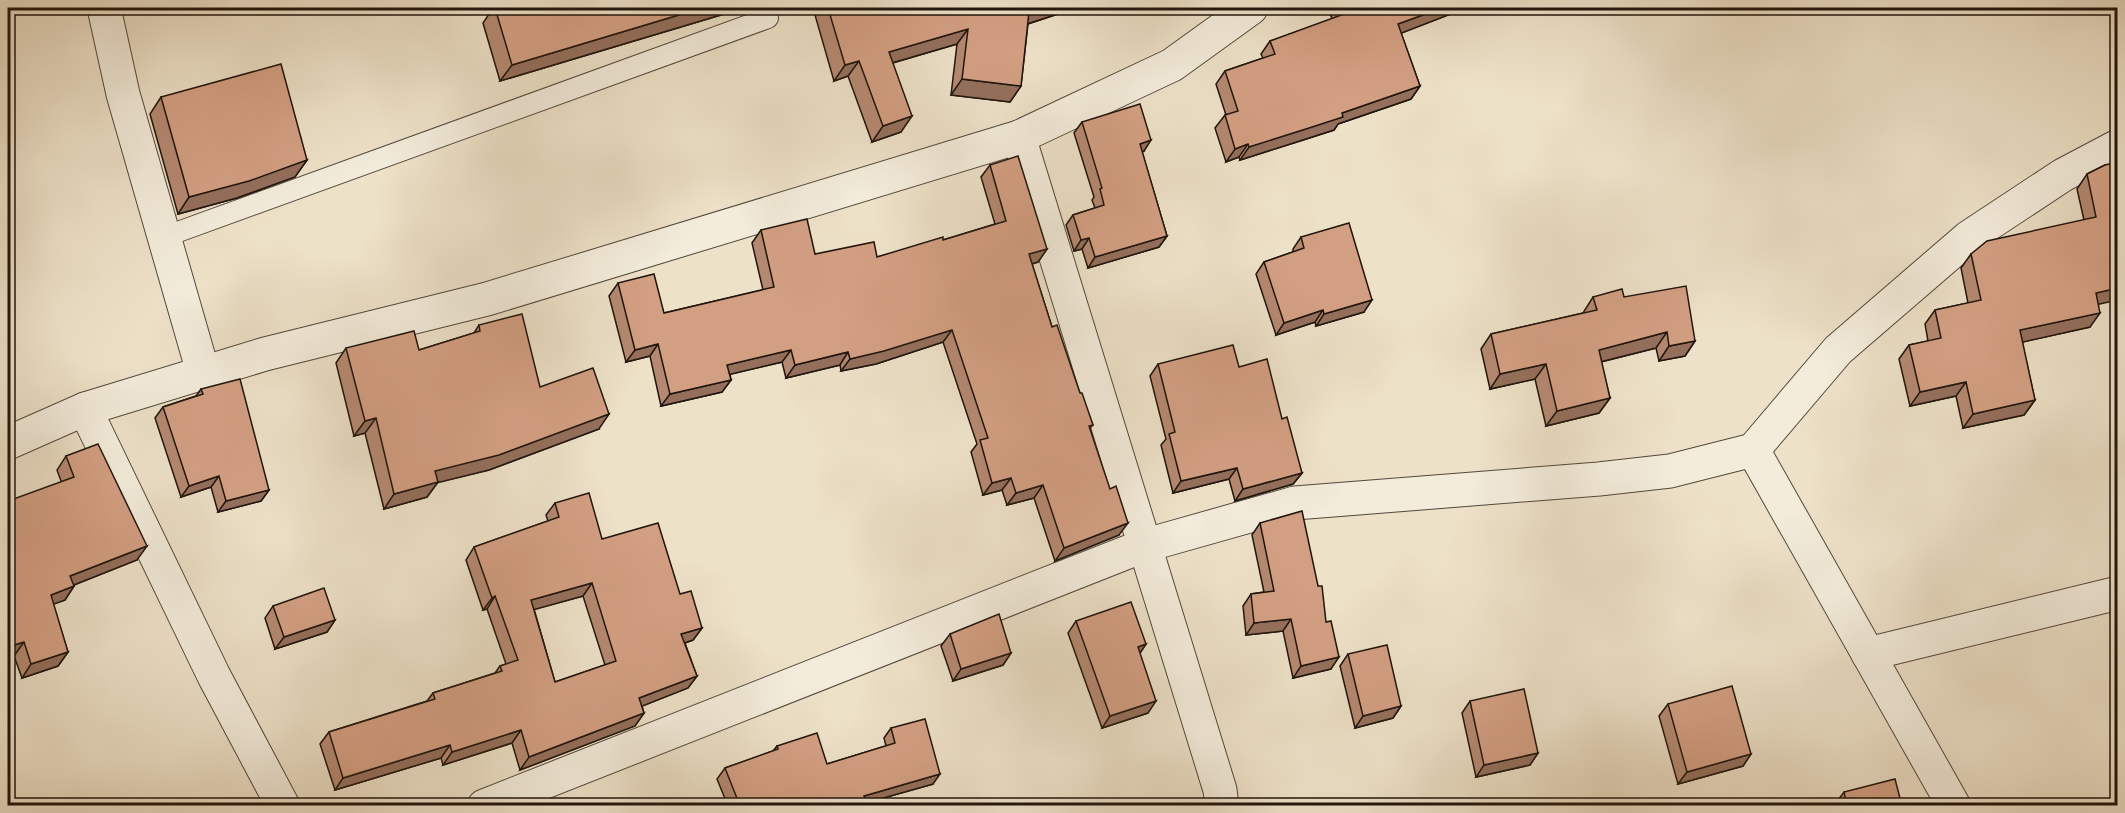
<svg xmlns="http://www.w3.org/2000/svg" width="2125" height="813" viewBox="0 0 2125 813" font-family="'EB Garamond',serif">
	<rect width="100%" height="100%" fill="#ede1c8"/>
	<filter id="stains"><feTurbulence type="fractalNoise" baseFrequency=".00333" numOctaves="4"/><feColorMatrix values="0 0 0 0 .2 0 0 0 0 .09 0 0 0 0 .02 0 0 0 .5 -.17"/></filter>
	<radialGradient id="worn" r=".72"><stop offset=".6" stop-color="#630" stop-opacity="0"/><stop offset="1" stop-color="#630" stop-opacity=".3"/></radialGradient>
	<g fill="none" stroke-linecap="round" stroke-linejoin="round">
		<!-- service casing -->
		<g stroke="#53483c" stroke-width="22">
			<path id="service" d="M164 237 768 18"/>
		</g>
		<!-- minor casing -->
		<g stroke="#53483c" stroke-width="35">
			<g id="minor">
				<path d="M104 8 123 94 203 372"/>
				<path d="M1019 137 1220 790 1222 806"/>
				<path d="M85 409 214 676 283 806"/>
				<path d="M1753 450 1954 806"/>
				<path d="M1868 654 2118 593"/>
				<path d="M484 806 1143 546 1295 503 1599 479 1670 471 1753 450 1838 350 1969 237 2063 175 2118 146"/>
			</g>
		</g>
		<!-- tertiary casing -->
		<g stroke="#53483c" stroke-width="35">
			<path id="tertiary" d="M8 443 85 409 265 354 487 299 1019 137 1172 65 1251 8"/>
		</g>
		<!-- service -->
		<use href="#service" stroke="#f3ecdb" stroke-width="20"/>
		<!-- minor -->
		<use href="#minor" stroke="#f3ecdb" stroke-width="33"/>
		<!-- tertiary -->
		<use href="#tertiary" stroke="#f3ecdb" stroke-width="33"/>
	</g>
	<!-- wall -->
	<g fill="#b58971" stroke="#20150d" stroke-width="1.5" fill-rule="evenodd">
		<path d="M493 8H728L724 14 500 81 483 23Z"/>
		<path d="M813 8H1076L1028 24 1021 86 1010 102 951 95 957 44 893 63 901 132 872 142 848 76 834 81Z"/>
		<path d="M1328 8H1466L1401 33 1420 86 1411 99 1338 124 1334 130 1297 142 1240 160 1239 157 1226 162 1215 128 1225 115H1226L1216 84 1225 71 1263 58 1261 54 1270 41 1332 19Z"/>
		<path d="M161 97 307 160 295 177 237 198 178 214 150 114Z"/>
		<path d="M1082 122 1144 151 1142 152 1167 236 1159 247 1088 268 1082 249 1074 251 1066 225 1073 215 1095 208 1092 200 1094 197 1074 133Z"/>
		<path d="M990 165 1047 249 1038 262 1032 264 1052 327 1080 393 1093 425 1090 428 1119 535 1055 561 1034 498 1007 505 1002 490 983 495 971 452 977 444 943 342 876 364 841 371 840 365 786 378 782 362 730 374 731 380 722 392 661 406 650 356 626 362 609 296 618 283 664 313 763 290 752 243 761 230 815 254 877 257 943 240 995 224 981 177Z"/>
		<path d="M2105 165 2098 304 2090 327 2022 342 2035 400 2024 415 1963 428 1956 396 1910 406 1899 359 1909 345 1928 341 1925 324 1935 310 1968 303 1961 268 1971 254 2084 220 2077 189 2087 174Z"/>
		<path d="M1301 237 1364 312 1316 326 1315 322 1276 335 1256 274 1264 262 1293 252V249Z"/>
		<path d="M1593 297H1624L1695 341 1685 356 1659 361 1656 348 1601 362 1610 398 1599 413 1546 426 1535 379 1490 389 1481 349 1491 334 1583 313Z"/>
		<path d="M479 325 540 387 599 429 489 470 438 482 427 497 384 509 365 433 354 436 336 363 346 348 419 350 474 333Z"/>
		<path d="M1158 364 1239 367 1282 419 1302 473 1293 484 1235 501 1229 479 1173 493 1161 445 1166 439 1150 376Z"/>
		<path d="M201 389 269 490 261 501 218 512 211 487 181 497 155 418 163 407 196 396Z"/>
		<path d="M66 456 137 560 74 585V586L65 600 53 604 68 652 58 666 22 678 14 656 61 481 57 470Z"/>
		<path d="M555 503 602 539 680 594 702 628 693 640 685 643 697 676 688 688 642 706 644 713 635 726 520 770 512 743 443 765 441 758 335 790 320 744 329 732 427 701 433 693 495 673 500 666 506 664 487 609 483 610 466 560 474 547 548 521 546 515ZM583 596 605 665 555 682 534 609Z"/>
		<path d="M1260 523 1318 586 1331 669 1293 678 1283 631 1246 635 1243 606 1251 594 1264 592 1252 535Z"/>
		<path d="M273 606 335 620 327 632 275 649 265 618Z"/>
		<path d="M1076 621 1146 644 1140 653 1148 713 1102 728 1068 633Z"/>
		<path d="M950 634 1011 653 1003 665 953 681 941 646Z"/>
		<path d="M1348 654 1401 706 1393 718 1355 728 1340 666Z"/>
		<path d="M1470 701 1538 753 1530 765 1476 777 1462 713Z"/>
		<path d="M1668 704 1751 754 1743 766 1678 784 1659 716Z"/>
		<path d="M891 728 933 784 862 804V806H728L717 779 725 768 773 751 777 746 827 764 886 746 884 738Z"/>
		<path d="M1844 792 1902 806H1835V804Z"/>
	</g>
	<!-- shaded-wall -->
	<g fill="#946f5c" stroke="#20150d" stroke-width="1.5">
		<path d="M702 8H728L724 14 500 81 512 65Z"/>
		<path d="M1041 8H1076L1018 27 1029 12Z"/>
		<path d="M1442 8H1466L1389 38 1398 24Z"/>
		<path d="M968 29 957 44 878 67 889 52Z"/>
		<path d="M859 61 848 76 834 81 845 65Z"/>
		<path d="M962 79 1021 86 1010 102 951 95Z"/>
		<path d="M1420 86 1411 99 1338 124 1334 130 1240 160 1249 147 1342 113Z"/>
		<path d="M912 116 901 132 872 142 883 126Z"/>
		<path d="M1151 140 1144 151 1132 155 1140 144Z"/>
		<path d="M1248 144 1239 157 1226 162 1235 149Z"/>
		<path d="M307 160 295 177 237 198 178 214 189 197Z"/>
		<path d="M1167 236 1159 247 1088 268 1095 257Z"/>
		<path d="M1089 238 1082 249 1074 251 1081 240Z"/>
		<path d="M1047 249 1038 262 1021 267 1029 254Z"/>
		<path d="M2118 288V300L2086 307 2096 293Z"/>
		<path d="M1372 300 1364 312 1316 326 1324 314Z"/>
		<path d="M1323 310 1315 322 1276 335 1284 323Z"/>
		<path d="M2100 313 2090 327 2010 345 2020 330Z"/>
		<path d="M952 330 943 342 876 364 841 371 850 359Z"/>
		<path d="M1667 332 1656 348 1588 365 1599 350Z"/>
		<path d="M1695 341 1685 356 1659 361 1669 346Z"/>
		<path d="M658 344 650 356 626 362 635 350Z"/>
		<path d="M791 350 782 362 719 377 727 365Z"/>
		<path d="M848 352 840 365 786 378 795 365Z"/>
		<path d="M1546 364 1535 379 1490 389 1500 374Z"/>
		<path d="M731 380 722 392 661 406 670 394Z"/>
		<path d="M1966 382 1956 396 1910 406 1920 392Z"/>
		<path d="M1610 398 1599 413 1546 426 1557 411Z"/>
		<path d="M2035 400 2024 415 1963 428 1973 414Z"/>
		<path d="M609 414 599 429 489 470 424 486 435 471Z"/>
		<path d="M376 418 365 433 354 436 365 421Z"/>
		<path d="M1237 468 1229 479 1173 493 1181 481Z"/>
		<path d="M1302 473 1293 484 1235 501 1243 489Z"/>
		<path d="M219 476 211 487 181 497 189 486Z"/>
		<path d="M1011 478 1002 490 983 495 992 483Z"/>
		<path d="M438 482 427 497 384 509 394 494Z"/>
		<path d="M1043 485 1034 498 1007 505 1016 493Z"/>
		<path d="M269 490 261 501 218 512 226 501Z"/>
		<path d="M1128 523 1119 535 1055 561 1064 548Z"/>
		<path d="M147 546 137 560 61 590 70 576Z"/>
		<path d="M592 583 583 596 522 613 531 600Z"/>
		<path d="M74 586 65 600 41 609 51 595Z"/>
		<path d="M495 596 487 609 483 610 492 598Z"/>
		<path d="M1291 619 1283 631 1246 635 1254 623Z"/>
		<path d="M335 620 327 632 275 649 284 637Z"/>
		<path d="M702 628 693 640 673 647 681 634Z"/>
		<path d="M24 642 14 656 8 658V647Z"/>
		<path d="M1146 644 1138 656V647Z"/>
		<path d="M68 652 58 666 22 678 31 664Z"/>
		<path d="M1011 653 1003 665 953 681 961 669Z"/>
		<path d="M1339 657 1331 669 1293 678 1301 666Z"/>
		<path d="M697 676 688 688 630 711 639 698Z"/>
		<path d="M1156 701 1148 713 1102 728 1110 716Z"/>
		<path d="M1401 706 1393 718 1355 728 1363 716Z"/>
		<path d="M644 713 635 726 520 770 529 757Z"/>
		<path d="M521 730 512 743 443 765 452 752Z"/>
		<path d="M450 745 441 758 335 790 343 778Z"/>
		<path d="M1538 753 1530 765 1476 777 1484 765Z"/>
		<path d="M1751 754 1743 766 1678 784 1687 772Z"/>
		<path d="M940 774 933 784 862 804V806H849L864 796Z"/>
	</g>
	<!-- building -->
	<g fill="#d39f83" stroke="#20150d" stroke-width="1.5" fill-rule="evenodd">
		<path d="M495 8H702L512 65Z"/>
		<path d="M828 8H1041L1029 12 1021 86 962 79 968 29 889 52 912 116 883 126 859 61 845 65Z"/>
		<path d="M1342 8H1442L1398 24 1420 86 1342 113 1343 117 1306 129 1249 147 1248 144 1235 149 1225 115 1238 111 1225 71 1275 54 1270 41 1344 14Z"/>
		<path d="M281 64 307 160 249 181 189 197 161 97Z"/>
		<path d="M1140 104 1151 140 1140 144 1167 236 1095 257 1089 238 1081 240 1073 215 1104 205 1100 189 1102 188 1082 122Z"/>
		<path d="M1018 156 1047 249 1029 254 1052 327 1057 325 1080 393H1082L1093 425 1089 426 1110 489 1116 486 1128 523 1064 548 1043 485 1016 493 1011 478 992 483 980 440 988 438 952 330 884 351 850 359 848 352 795 365 791 350 727 365 731 380 670 394 658 344 635 350 618 283 654 274 664 313 774 287 761 230 807 219 815 254 874 242 877 257 943 237V240L1006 221 990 165Z"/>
		<path d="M2118 162V288L2096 293 2100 313 2020 330 2035 400 1973 414 1966 382 1920 392 1909 345 1941 338 1935 310 1981 300 1971 254 1987 241 2096 217 2087 174 2105 165Z"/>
		<path d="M1349 223 1372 300 1324 314 1323 310 1284 323 1264 262 1304 248 1301 237Z"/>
		<path d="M1686 286 1695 341 1669 346 1667 332 1599 350 1610 398 1557 411 1546 364 1500 374 1491 334 1597 310 1593 297 1622 289 1624 297Z"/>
		<path d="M522 314 540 387 593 368 609 414 499 455 435 471 438 482 394 494 376 418 365 421 346 348 414 331 419 350 480 331 479 325Z"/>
		<path d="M1233 345 1239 367 1267 359 1282 419 1287 417 1302 473 1243 489 1237 468 1181 481 1169 434 1175 432 1158 364Z"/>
		<path d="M240 379 269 490 226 501 219 476 189 486 163 407 203 394 201 389Z"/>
		<path d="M98 444 147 546 70 576 74 586 51 595 68 652 31 664 24 642 8 647V501L74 477 66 456Z"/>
		<path d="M589 493 602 539 658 523 680 594 691 591 702 628 681 634 697 676 639 698 644 713 529 757 521 730 452 752 450 745 343 778 329 732 435 699 433 693 502 671 500 666 518 660 495 596 492 598 474 547 559 517 555 503ZM592 583 616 661 555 682 531 600Z"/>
		<path d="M1302 511 1318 586H1322L1326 622 1331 621 1339 657 1301 666 1291 619 1254 623 1251 594 1274 591 1260 523Z"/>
		<path d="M324 588 335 620 284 637 273 606Z"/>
		<path d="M1131 602 1146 644 1138 647 1156 701 1110 716 1076 621Z"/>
		<path d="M999 614 1011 653 961 669 950 634Z"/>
		<path d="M1387 645 1401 706 1363 716 1348 654Z"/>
		<path d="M1732 686 1751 754 1687 772 1668 704Z"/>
		<path d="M1524 689 1538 753 1484 765 1470 701Z"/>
		<path d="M925 719 940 774 864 796 866 800 849 806H740L725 768 778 749 777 746 817 733 827 764 895 743 891 728Z"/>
		<path d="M1895 779 1902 806H1847L1844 792Z"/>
		<path d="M255 801 257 806H238Z"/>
	</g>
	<!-- margin -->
	<rect width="2125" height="813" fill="none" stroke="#ede1c8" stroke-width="30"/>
	<rect x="9" y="9" width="2107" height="795" fill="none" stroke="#20150d" stroke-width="3"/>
	<rect x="15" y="15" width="2095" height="783" fill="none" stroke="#20150d" stroke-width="1.5"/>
	<rect width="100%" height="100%" filter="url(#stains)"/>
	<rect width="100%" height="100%" fill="url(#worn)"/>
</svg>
